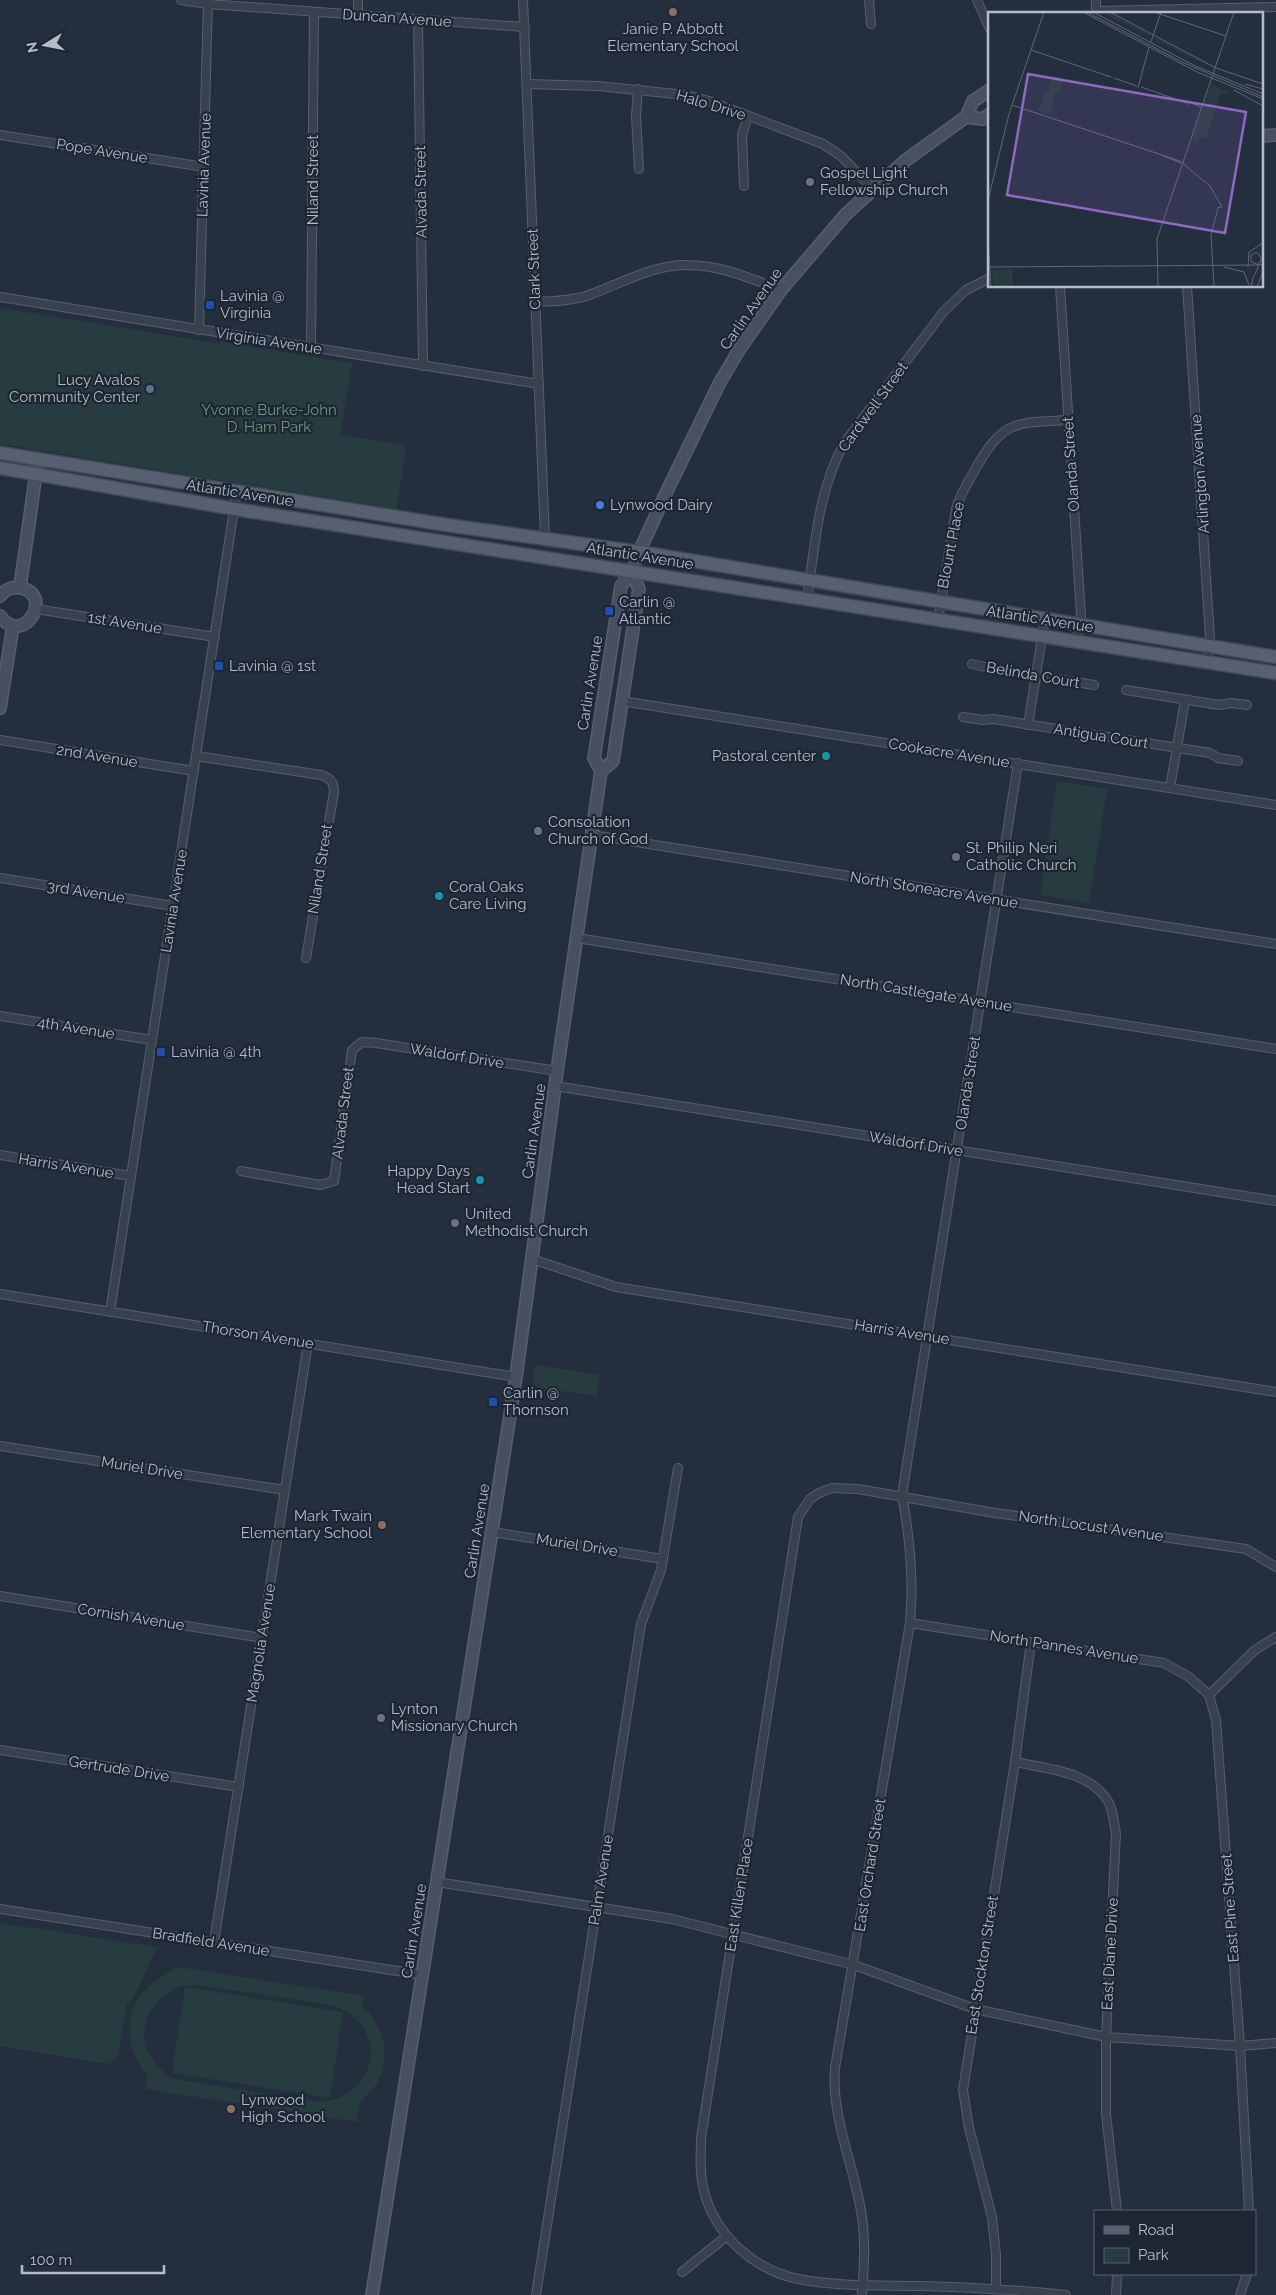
<svg xmlns="http://www.w3.org/2000/svg" width="1276" height="2295" viewBox="0 0 1276 2295" font-family="Raleway,sans-serif">
	<rect width="100%" height="100%" fill="#242f3e"/>
	<!-- green -->
	<g fill="#263c3f" fill-rule="evenodd">
		<path d="M0 308 215 343 222 342 352 363 340 435 406 445 397 509 0 444Z"/>
		<path d="M1057 781 1107 789 1089 903 1040 895Z"/>
		<path d="M535 1365 600 1375 597 1396 532 1387Z"/>
		<path d="M0 1923 157 1947 131 2003 127 2002 118 2056 108 2064 0 2046Z"/>
		<path d="M178 1967 364 1996 362 2005C383 2026 392 2055 378 2082 373 2090 364 2096 360 2103 358 2108 358 2117 357 2122L146 2089 148 2076C125 2050 122 2012 148 1987 157 1979 168 1973 178 1967ZM184 1985H198L331 2005C391 2023 379 2099 318 2102L175 2079C129 2055 137 2001 184 1985Z"/>
		<path d="M185 1987 343 2012 330 2098 172 2073Z"/>
	</g>
	<g fill="none" stroke-linecap="round" stroke-linejoin="round">
		<!-- street casing -->
		<g stroke="#565f6c" stroke-width="10">
			<g id="street">
				<path d="M181 0 208 4 525 27"/>
				<path d="M523 0 545 538"/>
				<path d="M869 0 871 24"/>
				<path d="M977 0 990 29"/>
				<path d="M1096 0V11L1276 7"/>
				<path d="M358 15V0"/>
				<path d="M418 19 423 366"/>
				<path d="M527 84 597 86 686 95 709 101 823 144 841 156 873 189"/>
				<path d="M638 89 636 116 639 169"/>
				<path d="M0 135 204 167"/>
				<path d="M744 186 742 135 748 116"/>
				<path d="M1060 286 1081 616 1077 642"/>
				<path d="M1187 286 1210 638 1207 662"/>
				<path d="M0 297 539 384"/>
				<path d="M536 302C553 301 572 301 589 295 620 284 650 266 684 265 718 264 750 278 781 290"/>
				<path d="M199 330 208 0"/>
				<path d="M311 348 314 12"/>
				<path d="M807 599C815 546 818 489 845 442L944 311 966 290 990 278"/>
				<path d="M36 609 215 637"/>
				<path d="M938 620 956 509C960 494 969 481 976 468 1004 419 1016 423 1068 420"/>
				<path d="M972 664 998 670 1094 685"/>
				<path d="M1126 690 1219 705 1231 703 1247 705"/>
				<path d="M622 701 1276 805"/>
				<path d="M963 717 983 720 993 719 1210 753 1218 758 1238 761"/>
				<path d="M1028 725 1045 619"/>
				<path d="M0 740 194 771"/>
				<path d="M196 756 321 775C330 778 334 782 334 792L306 958"/>
				<path d="M1170 788 1185 700"/>
				<path d="M592 835 1276 944"/>
				<path d="M0 878 173 906"/>
				<path d="M577 938 1276 1049"/>
				<path d="M0 1016 152 1040"/>
				<path d="M555 1086 1276 1201"/>
				<path d="M0 1155 131 1176"/>
				<path d="M241 1171 320 1185 334 1181 352 1050 362 1042 376 1043 557 1071"/>
				<path d="M532 1259 616 1287 1276 1392"/>
				<path d="M0 1294 516 1377"/>
				<path d="M110 1312 237 490"/>
				<path d="M0 1446 285 1490"/>
				<path d="M492 1532 663 1559"/>
				<path d="M0 1596 262 1638"/>
				<path d="M910 1623 1164 1663 1189 1677 1209 1695"/>
				<path d="M0 1750 239 1787"/>
				<path d="M1015 1762C1048 1769 1091 1771 1109 1803 1113 1811 1114 1824 1116 1833L1106 2037V2114L1117 2211"/>
				<path d="M437 1882 672 1919 854 1965 975 2009 1106 2037 1240 2046 1276 2043"/>
				<path d="M0 1909 423 1975"/>
				<path d="M214 1942 308 1343"/>
				<path d="M1249 2211 1240 2046 1216 1720 1209 1695 1255 1650 1276 1637"/>
				<path d="M682 2272 727 2236"/>
				<path d="M996 2287V2255L992 2217 969 2128 963 2090 1015 1762 1031 1642"/>
				<path d="M536 2295 641 1624 661 1570 678 1468"/>
				<path d="M862 2295C864 2267 866 2238 861 2211 853 2163 831 2116 835 2068L910 1623C914 1580 910 1538 902 1495L1018 763"/>
				<path d="M1066 2295C1018 2290 971 2287 923 2286 883 2285 838 2287 798 2279 754 2270 715 2235 704 2191 699 2174 701 2156 701 2138L798 1517 810 1499 819 1493 832 1488 858 1489 989 1512 1246 1549 1276 1567"/>
				<path d="M1116 2295 1117 2274"/>
				<path d="M1240 2295 1247 2274"/>
			</g>
		</g>
		<!-- secondary casing -->
		<g stroke="#565f6c" stroke-width="14">
			<g id="secondary">
				<path d="M966 117 983 119 990 114"/>
				<path d="M1262 136 1276 135"/>
				<path d="M20 587 38 459"/>
				<path d="M0 596C6 589 12 586 21 588 55 595 23 648 0 616"/>
				<path d="M0 708 13 626"/>
				<path d="M601 771 594 758 621 586 632 572 639 552 667 491 720 382 739 350 781 290 846 214 906 160 966 117 973 101 990 90"/>
				<path d="M372 2295 516 1377 557 1071 601 771 613 761 639 589 632 572"/>
			</g>
		</g>
		<!-- primary casing -->
		<g stroke="#414a57" stroke-width="15">
			<g id="primary">
				<path d="M0 453 447 525 639 552 1276 657"/>
				<path d="M0 468 235 509 1276 673"/>
			</g>
		</g>
		<!-- street -->
		<use href="#street" stroke="#38414e" stroke-width="8"/>
		<!-- secondary -->
		<use href="#secondary" stroke="#465061" stroke-width="11"/>
		<!-- primary -->
		<use href="#primary" stroke="#56606e" stroke-width="12"/>
	</g>
	<!-- markers -->
	<g fill="#8d6e63" stroke="#1d2633" stroke-width="2">
		<circle cx="673" cy="12" r="5"/>
		<circle cx="382" cy="1525" r="5"/>
		<circle cx="231" cy="2109" r="5"/>
	</g>
	<g fill="#6b7280" stroke="#1d2633" stroke-width="2">
		<circle cx="810" cy="182" r="5"/>
		<circle cx="538" cy="831" r="5"/>
		<circle cx="956" cy="857" r="5"/>
		<circle cx="455" cy="1223" r="5"/>
		<circle cx="381" cy="1718" r="5"/>
	</g>
	<g fill="#1a4fb4" stroke="#1d2633" stroke-width="2">
		<rect x="205" y="300" width="10" height="10" rx="2.5"/>
		<rect x="604" y="606" width="10" height="10" rx="2.5"/>
		<rect x="214" y="661" width="10" height="10" rx="2.5"/>
		<rect x="156" y="1047" width="10" height="10" rx="2.5"/>
		<rect x="488" y="1397" width="10" height="10" rx="2.5"/>
	</g>
	<circle fill="#5c6f8a" stroke="#1d2633" stroke-width="2" cx="150" cy="389" r="5"/>
	<circle fill="#3f7fe0" stroke="#1d2633" stroke-width="2" cx="600" cy="505" r="5"/>
	<g fill="#0f9aa8" stroke="#1d2633" stroke-width="2">
		<circle cx="826" cy="756" r="5"/>
		<circle cx="439" cy="896" r="5"/>
		<circle cx="480" cy="1180" r="5"/>
	</g>
	<g text-anchor="middle" dominant-baseline="central" stroke-width="4.5" stroke-linejoin="round" paint-order="stroke">
		<!-- street labels -->
		<g font-size="15" fill="#b4bcc9" stroke="#1d2633">
			<text transform="translate(397 18) rotate(4)">Duncan Avenue</text>
			<text transform="translate(711 105) rotate(17)">Halo Drive</text>
			<text transform="translate(102 151) rotate(9)">Pope Avenue</text>
			<text transform="translate(204 165) rotate(-88)">Lavinia Avenue</text>
			<text transform="translate(313 180) rotate(-90)">Niland Street</text>
			<text transform="translate(421 192) rotate(-91)">Alvada Street</text>
			<text transform="translate(534 269) rotate(-92)">Clark Street</text>
			<text transform="translate(751 309) rotate(-55)">Carlin Avenue</text>
			<text transform="translate(269 341) rotate(9)">Virginia Avenue</text>
			<text transform="translate(873 407) rotate(-54)">Cardwell Street</text>
			<text transform="translate(1071 464) rotate(-94)">Olanda Street</text>
			<text transform="translate(1200 474) rotate(-94)">Arlington Avenue</text>
			<text transform="translate(240 493) rotate(9)">Atlantic Avenue</text>
			<text transform="translate(951 545) rotate(-79)">Blount Place</text>
			<text transform="translate(640 556) rotate(9)">Atlantic Avenue</text>
			<text transform="translate(1040 619) rotate(9)">Atlantic Avenue</text>
			<text transform="translate(125 623) rotate(9)">1st Avenue</text>
			<text transform="translate(1033 675) rotate(10)">Belinda Court</text>
			<text transform="translate(590 683) rotate(-81)">Carlin Avenue</text>
			<text transform="translate(1101 736) rotate(9)">Antigua Court</text>
			<text transform="translate(949 753) rotate(9)">Cookacre Avenue</text>
			<text transform="translate(97 756) rotate(9)">2nd Avenue</text>
			<text transform="translate(320 869) rotate(-81)">Niland Street</text>
			<text transform="translate(934 890) rotate(9)">North Stoneacre Avenue</text>
			<text transform="translate(86 892) rotate(9)">3rd Avenue</text>
			<text transform="translate(174 901) rotate(-81)">Lavinia Avenue</text>
			<text transform="translate(926 993) rotate(9)">North Castlegate Avenue</text>
			<text transform="translate(76 1028) rotate(9)">4th Avenue</text>
			<text transform="translate(457 1056) rotate(9)">Waldorf Drive</text>
			<text transform="translate(968 1083) rotate(-81)">Olanda Street</text>
			<text transform="translate(343 1113) rotate(-83)">Alvada Street</text>
			<text transform="translate(534 1131) rotate(-82)">Carlin Avenue</text>
			<text transform="translate(916 1144) rotate(9)">Waldorf Drive</text>
			<text transform="translate(66 1166) rotate(9)">Harris Avenue</text>
			<text transform="translate(902 1332) rotate(9)">Harris Avenue</text>
			<text transform="translate(258 1335) rotate(9)">Thorson Avenue</text>
			<text transform="translate(142 1468) rotate(9)">Muriel Drive</text>
			<text transform="translate(1091 1526) rotate(8)">North Locust Avenue</text>
			<text transform="translate(477 1531) rotate(-81)">Carlin Avenue</text>
			<text transform="translate(577 1545) rotate(9)">Muriel Drive</text>
			<text transform="translate(131 1617) rotate(9)">Cornish Avenue</text>
			<text transform="translate(261 1643) rotate(-81)">Magnolia Avenue</text>
			<text transform="translate(1064 1647) rotate(9)">North Pannes Avenue</text>
			<text transform="translate(119 1769) rotate(9)">Gertrude Drive</text>
			<text transform="translate(870 1865) rotate(-81)">East Orchard Street</text>
			<text transform="translate(601 1880) rotate(-81)">Palm Avenue</text>
			<text transform="translate(739 1895) rotate(-81)">East Killen Place</text>
			<text transform="translate(1230 1908) rotate(-94)">East Pine Street</text>
			<text transform="translate(414 1931) rotate(-81)">Carlin Avenue</text>
			<text transform="translate(211 1942) rotate(9)">Bradfield Avenue</text>
			<text transform="translate(1110 1954) rotate(-87)">East Diane Drive</text>
			<text transform="translate(982 1965) rotate(-81)">East Stockton Street</text>
		</g>
		<!-- poi labels -->
		<g font-size="15" fill="#b4bcc9" stroke="#1d2633" text-anchor="start">
			<text x="673" y="29" text-anchor="middle">Janie P. Abbott<tspan x="673" dy="17">Elementary School</tspan></text>
			<text x="820" y="173">Gospel Light<tspan x="820" dy="17">Fellowship Church</tspan></text>
			<text x="220" y="296">Lavinia @<tspan x="220" dy="17">Virginia</tspan></text>
			<text x="140" y="380" text-anchor="end">Lucy Avalos<tspan x="140" dy="17">Community Center</tspan></text>
			<text x="610" y="505">Lynwood Dairy</text>
			<text x="619" y="602">Carlin @<tspan x="619" dy="17">Atlantic</tspan></text>
			<text x="229" y="666">Lavinia @ 1st</text>
			<text x="816" y="756" text-anchor="end">Pastoral center</text>
			<text x="548" y="822">Consolation<tspan x="548" dy="17">Church of God</tspan></text>
			<text x="966" y="848">St. Philip Neri<tspan x="966" dy="17">Catholic Church</tspan></text>
			<text x="449" y="887">Coral Oaks<tspan x="449" dy="17">Care Living</tspan></text>
			<text x="171" y="1052">Lavinia @ 4th</text>
			<text x="470" y="1171" text-anchor="end">Happy Days<tspan x="470" dy="17">Head Start</tspan></text>
			<text x="465" y="1214">United<tspan x="465" dy="17">Methodist Church</tspan></text>
			<text x="503" y="1393">Carlin @<tspan x="503" dy="17">Thornson</tspan></text>
			<text x="372" y="1516" text-anchor="end">Mark Twain<tspan x="372" dy="17">Elementary School</tspan></text>
			<text x="391" y="1709">Lynton<tspan x="391" dy="17">Missionary Church</tspan></text>
			<text x="241" y="2100">Lynwood<tspan x="241" dy="17">High School</tspan></text>
		</g>
		<!-- park labels -->
		<g font-size="15" fill="#6b9a76" stroke="#1d2633">
			<text x="269" y="410">Yvonne Burke-John<tspan x="269" dy="17">D. Ham Park</tspan></text>
		</g>
	</g>
	<!-- overview -->
	<g transform="translate(988 12)">
		<rect width="275" height="275" fill="#242f3e"/>
		<path d="M120 0 163 23V25L115 1ZM167 25 224 55 225 56 169 29ZM65 63 76 67 71 82 67 80 63 101 57 102 51 98 57 79 63 78 60 76ZM223 72 244 82 233 81 218 127 212 125 209 131 203 129ZM3 258H25V275H7Z" fill="#263c3f"/>
		<path fill="none" stroke="#5e6776" stroke-width="1" d="M95 0 209 60 275 87M99 0 196 51 275 85M105 0 205 53 275 82M122 0 228 56 275 72M166 0 238 24M163 30 173 0M43 38 123 65M126 66 149 74M257 72 275 77M153 75 199 91M150 76 161 35M246 78 275 94M24 93 192 149 222 174 234 195 229 196M200 93 201 90 214 96M175 144 193 151M0 188 21 102 56 0M0 227 3 275M0 255 270 253M236 255 256 260 261 273M260 255 261 240 275 231M170 275 169 227 246 0M226 275 223 223 230 196M263 275 265 266 268 260 272 250V249L273 248V246L269 240 263 243V250L269 252 275 253M269 275 275 260"/>
		<path fill="#9266c3" fill-opacity="0.15" stroke="#9266c3" stroke-width="2.5" d="M40 62 258 100 237 221 19 183Z"/>
		<rect width="275" height="275" fill="none" stroke="#b4bcc9" stroke-width="2.5"/>
	</g>
	<!-- legend -->
	<rect x="1094" y="2210" width="162" height="65" fill="#1d2633" stroke="#59626f"/>
	<rect x="1104" y="2226" width="25" height="8" fill="#56606e" stroke="#59626f"/>
	<text x="1138" y="2235" font-size="15" fill="#b4bcc9">Road</text>
	<rect x="1104" y="2248" width="25" height="15" fill="#263c3f" stroke="#59626f"/>
	<text x="1138" y="2260" font-size="15" fill="#b4bcc9">Park</text>
	<!-- north arrow -->
	<g transform="translate(45 45) rotate(260)" stroke="#1d2633" stroke-width="4" paint-order="stroke">
	<path d="M0-4L9 19L0 12L-9 19Z" fill="#b4bcc9"/>
	<text y="-8" font-size="14" font-weight="bold" text-anchor="middle" fill="#b4bcc9">N</text>
	</g>
	<!-- scale -->
	<path d="M22 2265v8h142v-8" fill="none" stroke="#b4bcc9" stroke-width="2.5"/>
	<text x="30" y="2265" font-size="15" fill="#b4bcc9" stroke="#1d2633" stroke-width="4" paint-order="stroke">100 m</text>
</svg>
